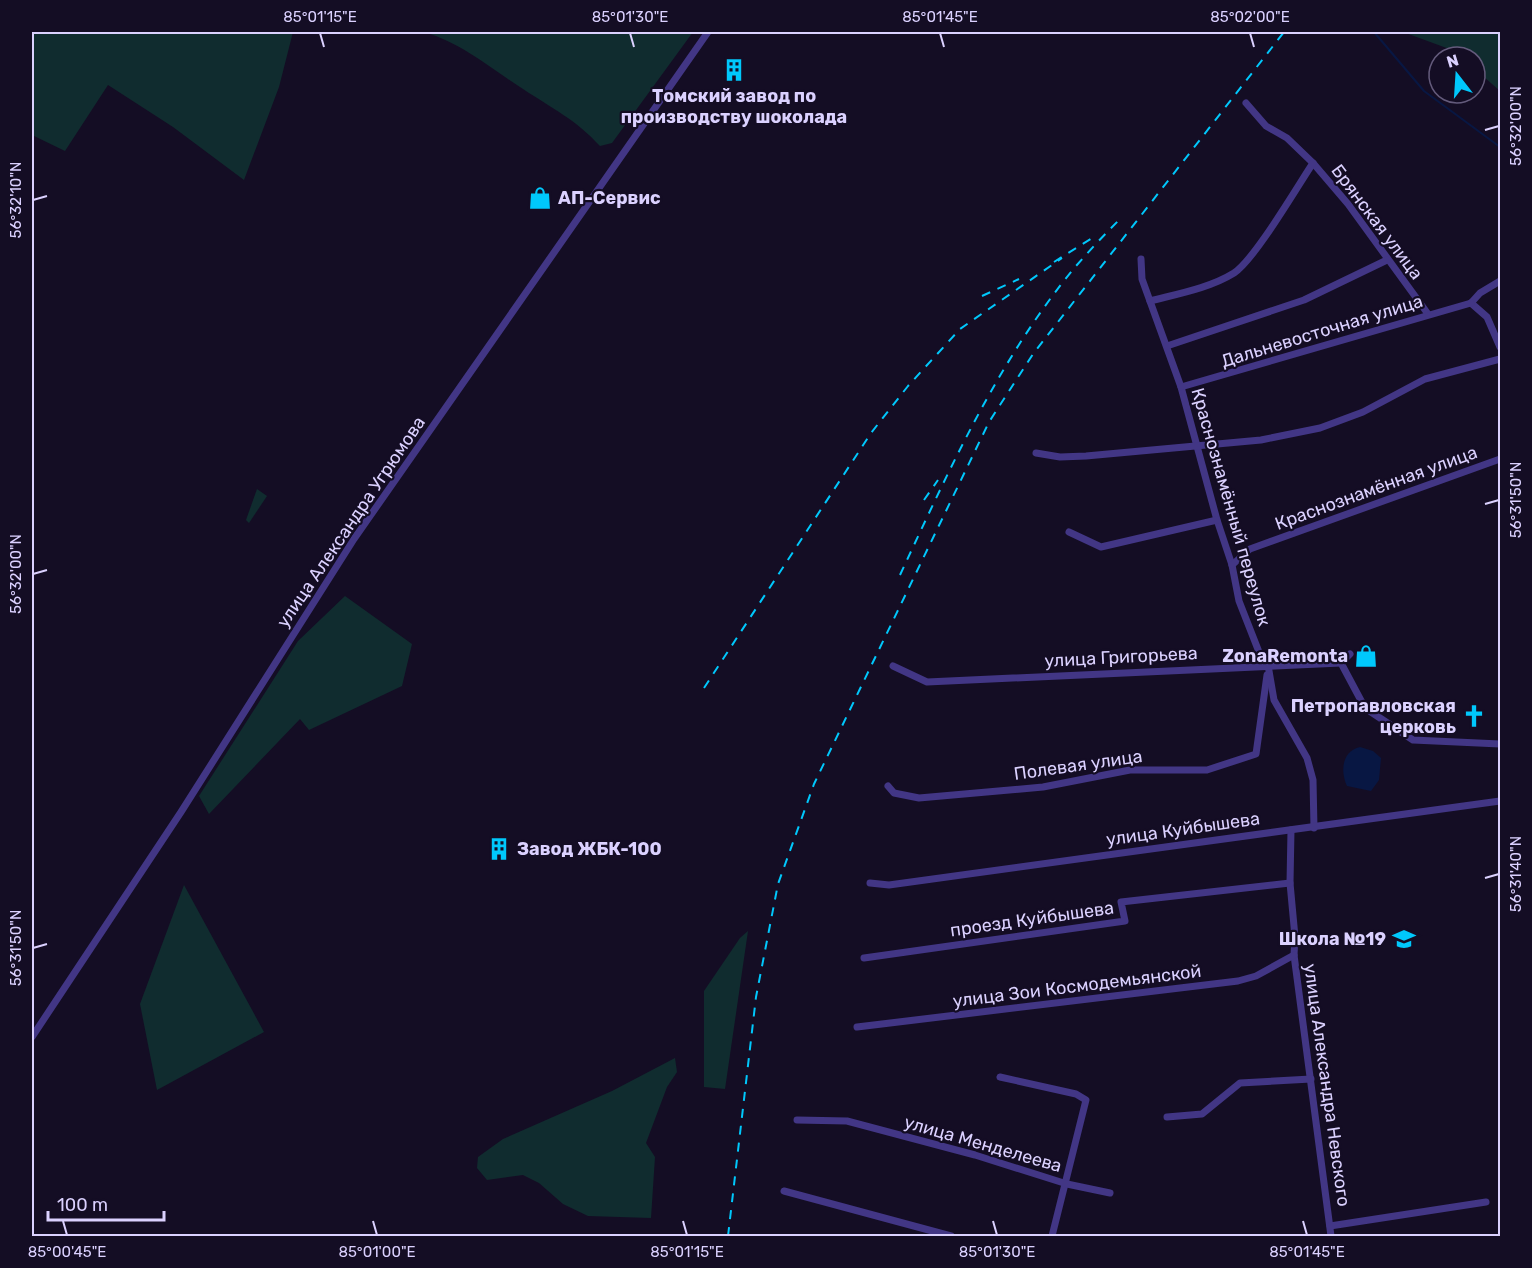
<svg xmlns="http://www.w3.org/2000/svg" width="1532" height="1268" viewBox="0 0 1532 1268" font-family="Rubik,sans-serif">
	<rect width="100%" height="100%" fill="#140d24"/>
	<!-- green -->
	<g fill="#102c2f">
		<path d="M32 32H293L279 87 244 180 173 127 108 85 65 151 32 135Z"/>
		<path d="M424 32H693L612 143 600 146C575 119 553 109 523 89 490 68 462 43 424 32Z"/>
		<path d="M1403 32H1500V91L1475 69V57H1461L1452 50Z"/>
		<path d="M257 489 267 496 249 523 246 520Z"/>
		<path d="M345 596 412 644 402 686 309 730 300 719 209 814 199 796 298 641Z"/>
		<path d="M184 885 264 1032 157 1090 140 1004Z"/>
		<path d="M748 931 725 1089 704 1087V991L740 938Z"/>
		<path d="M675 1058 677 1072 667 1087 646 1143 655 1157 651 1218 588 1216 563 1204 539 1183 523 1175 487 1180 477 1168 478 1157 503 1139 612 1091Z"/>
	</g>
	<!-- water -->
	<path fill="#081743" d="M1360 747 1373 751 1381 758 1379 780 1371 791 1347 786C1340 771 1342 751 1360 747Z"/>
	<g fill="none" stroke-linecap="round" stroke-linejoin="round">
		<!-- stream -->
		<path stroke="#081743" stroke-width="2" d="M1374 32 1424 91 1500 147"/>
		<!-- minor -->
		<g stroke="#423685" stroke-width="7">
			<path d="M1246 103 1266 126 1287 138 1313 163 1348 204 1428 314"/>
			<path d="M1141 259 1142 279 1181 387 1217 520 1232 565 1239 601 1259 652 1268 665 1274 700 1307 758 1313 780 1314 828"/>
			<path d="M1150 301C1177 294 1210 288 1234 273 1255 259 1297 187 1313 163"/>
			<path d="M1471 303 1487 317 1500 347"/>
			<path d="M1471 303 1480 293 1500 281"/>
			<path d="M1167 346 1304 300 1387 260"/>
			<path d="M1181 387 1471 303"/>
			<path d="M1036 453 1060 457 1086 456 1261 440 1320 428 1363 412 1425 379 1500 359"/>
			<path d="M1069 532 1101 547 1217 520"/>
			<path d="M1232 565 1250 549 1500 459"/>
			<path d="M1341 663 1365 708 1413 740 1500 744"/>
			<path d="M893 666 927 682 1341 663 1350 654"/>
			<path d="M888 786 894 793 919 798 1043 787 1130 770H1207L1256 754 1267 675"/>
			<path d="M1291 830 1290 883 1295 937 1294 955 1331 1236"/>
			<path d="M870 883 889 885 1500 801"/>
			<path d="M864 958 1125 921 1121 902 1290 883"/>
			<path d="M857 1027 1238 981 1256 976 1294 955"/>
			<path d="M32 1037 181 812 354 539 708 32"/>
			<path d="M1000 1077 1076 1094 1086 1100 1052 1236"/>
			<path d="M1167 1117 1202 1114 1240 1083 1311 1079"/>
			<path d="M797 1120 847 1121 975 1155 1067 1184 1110 1193"/>
			<path d="M784 1191 951 1236"/>
			<path d="M1330 1226 1486 1202"/>
		</g>
		<!-- rail -->
		<g stroke="#00c8fc" stroke-width="2" stroke-dasharray="9 8" stroke-linecap="butt">
			<path d="M1054 262 1097 235"/>
			<path d="M982 296 1019 279"/>
			<path d="M924 500 938 480"/>
			<path d="M900 575C950 468 1000 357 1076 266 1090 250 1105 234 1120 219"/>
			<path d="M704 688 871 433 908 386 960 329 1062 258"/>
			<path d="M728 1236 756 997 778 884 814 784 989 422 1033 354 1284 32"/>
		</g>
	</g>
	<!-- ticks -->
	<path fill="none" stroke="#dbd1ff" stroke-width="2" d="M320 33 324 47M630 33 634 47M940 33 944 47M1250 33 1254 47M1485 130 1499 126M33 200 47 196M1485 504 1499 500M33 574 47 570M1485 878 1499 874M33 948 47 944M63 1221 67 1235M373 1221 377 1235M683 1221 687 1235M993 1221 997 1235M1303 1221 1307 1235"/>
	<!-- icons -->
	<defs>
		<g id="building-bare" transform="scale(1.8)"><path d="M-4-6H4V6H1V3H-1V6H-4ZM-2.5-4.3h1.7v1.8h-1.7ZM.8-4.3h1.7v1.8H.8ZM-2.5-1h1.7V.8h-1.7ZM.8-1h1.7V.8H.8Z" fill="#00c8fc" stroke="#140d24" stroke-width="2.5" paint-order="stroke"/></g>
		<g id="shop-bare" transform="scale(1.8)"><path d="M-5-2.5h2.3a2.7 3.5 0 0 1 5.4 0H5L5.5 6h-11ZM-1.5-2.5h3a1.5 2.3 0 0 0-3 0Z" fill="#00c8fc" stroke="#140d24" stroke-width="2.5" paint-order="stroke"/></g>
		<g id="church-bare" transform="scale(1.8)"><path d="M-1.2-6h2.4v3.5h3.3v2.4h-3.3V6h-2.4V-.1h-3.3v-2.4h3.3Z" fill="#00c8fc" stroke="#140d24" stroke-width="2.5" paint-order="stroke"/></g>
		<g id="school-bare" transform="scale(1.8)"><path d="M0-5L7-2L0 1L-7-2ZM-4 1L0 2.5L4 1V4Q0 6-4 4Z" fill="#00c8fc" stroke="#140d24" stroke-width="2.5" paint-order="stroke"/></g>
	</defs>
	<g fill-rule="evenodd">
		<use href="#building-bare" x="734" y="70"/>
		<use href="#shop-bare" x="540" y="198"/>
		<use href="#shop-bare" x="1366" y="656"/>
		<use href="#church-bare" x="1474" y="716"/>
		<use href="#building-bare" x="499" y="849"/>
		<use href="#school-bare" x="1404" y="939"/>
	</g>
	<g text-anchor="middle" dominant-baseline="central" stroke-width="4.5" stroke-linejoin="round" paint-order="stroke">
		<!-- poi labels -->
		<g font-size="18" font-weight="bold" fill="#dbd1ff" stroke="#140d24" text-anchor="end">
			<text x="734" y="96" text-anchor="middle">Томский завод по<tspan x="734" dy="21">производству шоколада</tspan></text>
			<text x="558" y="198" text-anchor="start">АП-Сервис</text>
			<text x="1348" y="656">ZonaRemonta</text>
			<text x="1456" y="706">Петропавловская<tspan x="1456" dy="21">церковь</tspan></text>
			<text x="517" y="849" text-anchor="start">Завод ЖБК-100</text>
			<text x="1386" y="939">Школа №19</text>
		</g>
		<!-- street labels -->
		<g font-size="18" fill="#dbd1ff" stroke="#140d24">
			<text transform="translate(1377 222) rotate(53)">Брянская улица</text>
			<text transform="translate(1322 331) rotate(-17)">Дальневосточная улица</text>
			<text transform="translate(1376 488) rotate(-20)">Краснознамённая улица</text>
			<text transform="translate(1231 507) rotate(74)">Краснознамённый переулок</text>
			<text transform="translate(351 522) rotate(-56)">улица Александра Угрюмова</text>
			<text transform="translate(1121 657) rotate(-3)">улица Григорьева</text>
			<text transform="translate(1078 765) rotate(-8)">Полевая улица</text>
			<text transform="translate(1183 829) rotate(-8)">улица Куйбышева</text>
			<text transform="translate(1032 919) rotate(-8)">проезд Куйбышева</text>
			<text transform="translate(1077 986) rotate(-7)">улица Зои Космодемьянской</text>
			<text transform="translate(1327 1085) rotate(82)">улица Александра Невского</text>
			<text transform="translate(983 1144) rotate(16)">улица Менделеева</text>
		</g>
	</g>
	<!-- border -->
	<rect width="1532" height="1268" fill="none" stroke="#140d24" stroke-width="66"/>
	<!-- north arrow -->
	<g transform="translate(1457 75) rotate(343)"><circle r="28" fill="#140d24" stroke="#645b7c" stroke-width="1.5"/>
	<path d="M0-4.5L10 22L0 15L-10 22Z" fill="#00c8fc"/>
	<text y="-9" font-size="16" font-weight="bold" text-anchor="middle" fill="#dbd1ff">N</text>
	</g>
	<!-- scale -->
	<path d="M48 1211v9h116v-9" fill="none" stroke="#dbd1ff" stroke-width="3"/>
	<text x="57" y="1211" font-size="18" fill="#dbd1ff" stroke="#140d24" stroke-width="4.5" paint-order="stroke">100 m</text>
	<rect x="33" y="33" width="1466" height="1202" fill="none" stroke="#dbd1ff" stroke-width="2"/>
	<g font-size="15" text-anchor="middle" fill="#dbd1ff">
		<text x="320" y="22">85°01'15"E</text>
		<text x="630" y="22">85°01'30"E</text>
		<text x="940" y="22">85°01'45"E</text>
		<text x="1250" y="22">85°02'00"E</text>
		<text transform="translate(1516 126) rotate(-90)" y="5">56°32'00"N</text>
		<text transform="translate(16 200) rotate(-90)" y="5">56°32'10"N</text>
		<text transform="translate(1516 500) rotate(-90)" y="5">56°31'50"N</text>
		<text transform="translate(16 574) rotate(-90)" y="5">56°32'00"N</text>
		<text transform="translate(1516 874) rotate(-90)" y="5">56°31'40"N</text>
		<text transform="translate(16 948) rotate(-90)" y="5">56°31'50"N</text>
		<text x="67" y="1257">85°00'45"E</text>
		<text x="377" y="1257">85°01'00"E</text>
		<text x="687" y="1257">85°01'15"E</text>
		<text x="997" y="1257">85°01'30"E</text>
		<text x="1307" y="1257">85°01'45"E</text>
	</g>
</svg>
